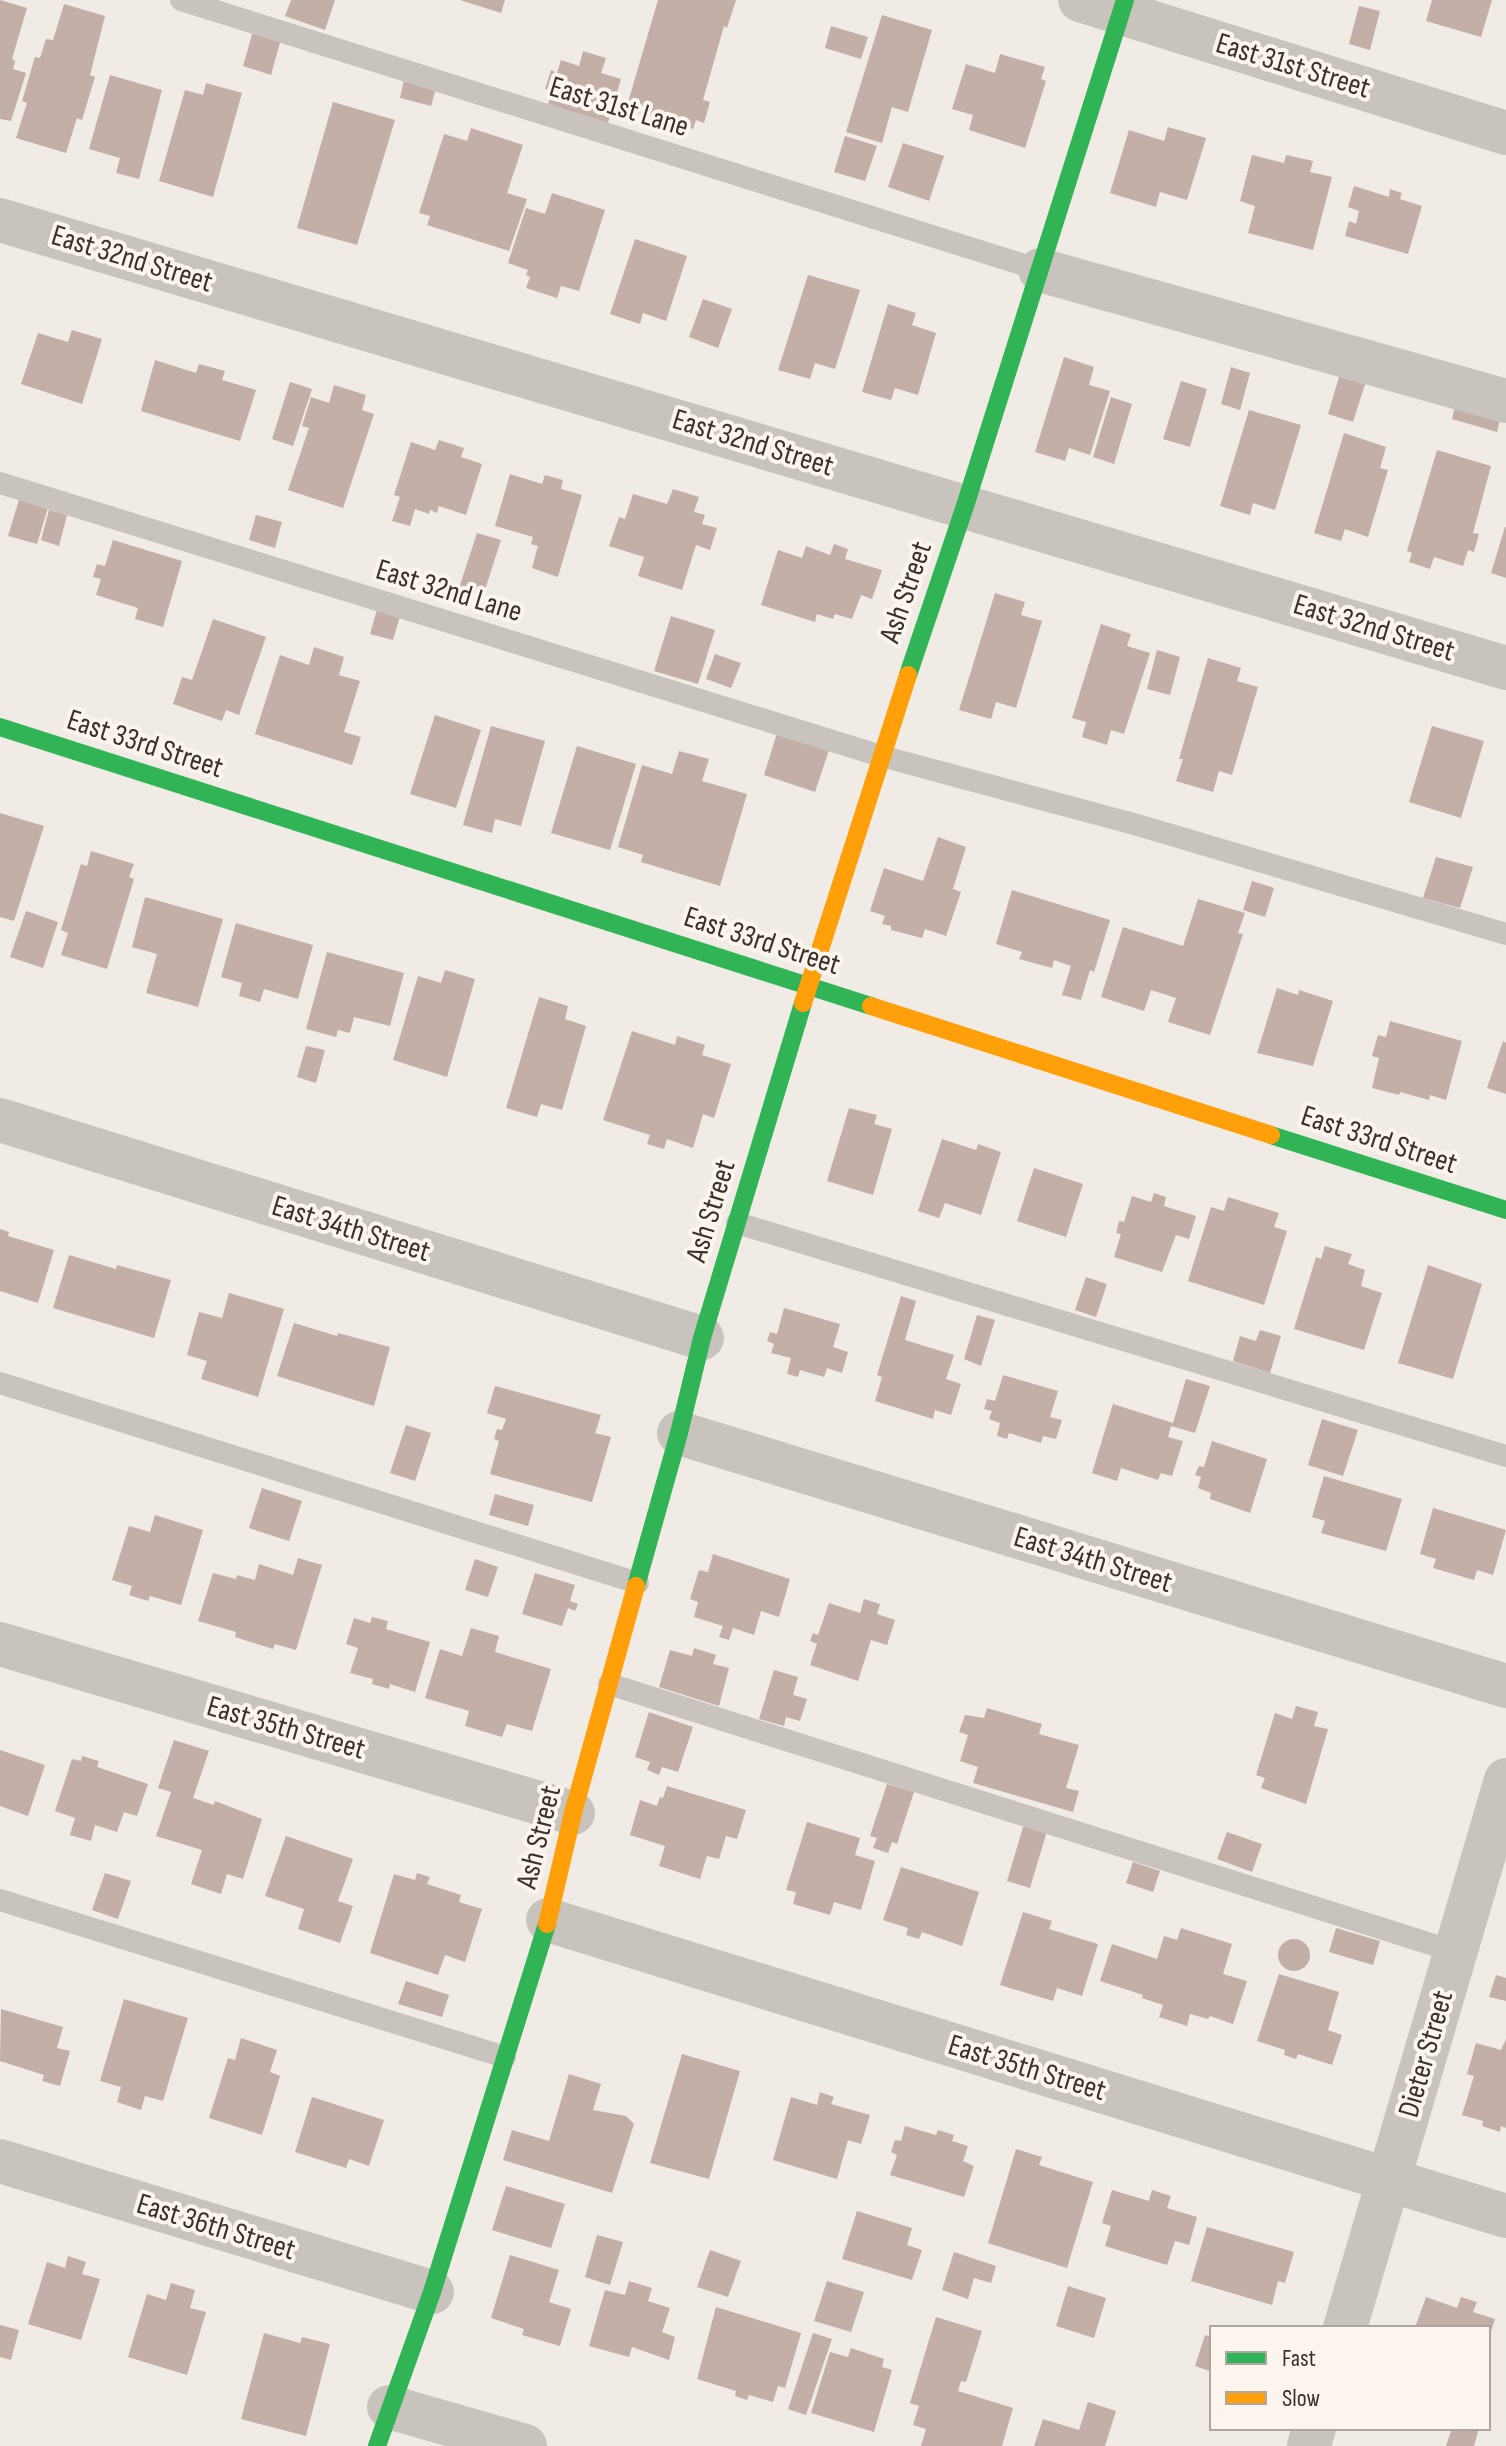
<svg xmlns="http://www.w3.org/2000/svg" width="1506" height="2446" viewBox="0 0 1506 2446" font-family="'Sofia Sans Condensed',sans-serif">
	<rect width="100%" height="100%" fill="#f0ebe5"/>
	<!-- building -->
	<g fill="#c3afa7">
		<path d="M0 0 27 8 12 59 15 61 13 69 26 73 11 121 0 119Z"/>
		<path d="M291 0H335L325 30 285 16Z"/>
		<path d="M460 0H505L501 13Z"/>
		<path d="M658 0H736L727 28 724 26 703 100 710 102 704 123 696 120 693 129 626 109Z"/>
		<path d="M1432 0H1492L1481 37 1426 21Z"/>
		<path d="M64 4 105 16 90 75 95 77 82 120 77 118 66 153 16 138 27 103 22 101 35 57 40 58 46 39 53 40Z"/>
		<path d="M1359 6 1380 11 1370 50 1349 44Z"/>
		<path d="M882 15 932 30 908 112 892 107 882 143 846 132Z"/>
		<path d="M831 26 868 37 861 59 825 48Z"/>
		<path d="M253 31 281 39 271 75 243 66Z"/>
		<path d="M583 51 606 58 601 73 621 79 608 123 548 104 552 91 545 89 551 70 557 73 561 60 579 66Z"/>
		<path d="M1000 54 1045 67 1041 79 1046 81 1025 148 969 130 973 115 952 109 966 64 995 73Z"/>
		<path d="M110 75 162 90 139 179 116 173 120 158 89 149Z"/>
		<path d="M404 80 436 88 431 106 400 98Z"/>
		<path d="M206 83 242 93 213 197 159 181 185 90 203 95Z"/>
		<path d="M333 102 395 120 357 245 297 228Z"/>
		<path d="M1168 127 1206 138 1187 200 1160 192 1156 207 1110 193 1129 130 1164 141Z"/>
		<path d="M471 128 523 145 507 193 527 199 509 251 427 225 430 216 419 213 444 134 467 141Z"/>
		<path d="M845 136 877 146 865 181 834 172Z"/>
		<path d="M903 143 944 156 929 201 888 187Z"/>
		<path d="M1252 155 1284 163 1286 155 1313 161 1310 172 1332 177 1313 250 1248 233 1255 206 1240 201Z"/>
		<path d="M1354 186 1389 197 1390 189 1402 193 1400 199 1422 206 1408 254 1345 236 1349 221 1356 224 1359 211 1348 207Z"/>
		<path d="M552 193 605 210 579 291 561 286 557 298 526 288 530 277 526 275 528 270 508 263 526 208 545 214Z"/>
		<path d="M635 239 687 256 666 321 643 313 640 324 610 314Z"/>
		<path d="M808 275 860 290 835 369 815 363 810 379 778 370Z"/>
		<path d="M703 299 732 309 718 348 689 337Z"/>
		<path d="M888 304 916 313 912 325 936 333 918 395 895 388 891 400 862 392Z"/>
		<path d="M72 330 102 339 82 404 21 384 38 333 68 342Z"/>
		<path d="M1064 357 1094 367 1089 385 1110 391 1090 455 1069 448 1065 461 1035 452Z"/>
		<path d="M155 360 196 373 199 364 225 371 222 380 256 390 240 441 141 411Z"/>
		<path d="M1231 367 1250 373 1240 410 1221 404Z"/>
		<path d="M1342 367 1368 375 1353 422 1328 414Z"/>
		<path d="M1181 381 1207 389 1190 447 1163 439Z"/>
		<path d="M290 382 312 389 293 446 272 439Z"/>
		<path d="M334 385 366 395 362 410 374 414 343 508 288 490 309 428 302 426 311 397 329 403Z"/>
		<path d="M1111 397 1132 404 1114 464 1093 457Z"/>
		<path d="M1457 399 1502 411 1497 432 1452 419Z"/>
		<path d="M1249 410 1301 425 1275 510 1253 503 1250 515 1220 506Z"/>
		<path d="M1344 433 1386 447 1380 468 1388 470 1368 537 1345 529 1341 541 1314 533Z"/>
		<path d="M439 440 464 448 461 457 482 464 466 515 439 506 437 513 430 510 429 514 415 509 410 526 392 521 400 497 394 495 411 442 435 450Z"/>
		<path d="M1437 450 1491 466 1473 533 1479 534 1474 552 1468 550 1463 566 1434 557 1430 569 1409 562 1412 553 1407 551Z"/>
		<path d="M510 474 542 484 545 475 563 480 561 489 582 495 558 577 532 568 538 546 531 544 533 537 495 526Z"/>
		<path d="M673 489 699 497 694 512 705 515 702 524 717 528 710 550 696 545 682 590 638 576 644 557 609 546 619 517 625 519 633 494 667 504Z"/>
		<path d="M21 493 50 501 37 544 8 536Z"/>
		<path d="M49 510 67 515 59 546 41 540Z"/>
		<path d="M256 515 282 522 275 548 249 540Z"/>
		<path d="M1505 527H1506V578L1491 573Z"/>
		<path d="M477 533 501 540 483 596 459 588Z"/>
		<path d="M113 540 182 561 163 627 135 619 138 608 96 595 101 579 93 577 97 564 105 566Z"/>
		<path d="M834 544 848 549 845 559 882 570 872 599 861 595 852 619 835 614 833 619 817 614 815 622 761 605 778 550 802 558 806 546 830 555Z"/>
		<path d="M995 593 1025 602 1021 615 1042 621 1016 708 996 702 991 719 959 710Z"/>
		<path d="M378 606 401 613 393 640 370 634Z"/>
		<path d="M671 616 715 630 698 684 654 671Z"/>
		<path d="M213 619 266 637 239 715 226 710 222 721 173 704 182 677 192 680Z"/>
		<path d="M1101 624 1131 634 1127 646 1150 653 1124 734 1111 730 1107 745 1082 737 1086 722 1072 718Z"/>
		<path d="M314 647 344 657 339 675 360 681 344 732 361 737 352 765 255 734 280 655 309 665Z"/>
		<path d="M1157 650 1180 657 1170 695 1147 689Z"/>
		<path d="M715 654 741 663 731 688 706 679Z"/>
		<path d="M1208 658 1241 668 1237 681 1258 687 1232 775 1219 771 1213 792 1176 781 1183 759H1179Z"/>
		<path d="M435 715 481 730 456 808 410 794Z"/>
		<path d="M491 726 545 741 521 826 495 819 492 833 463 825Z"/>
		<path d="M1432 726 1484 741 1461 818 1409 802Z"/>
		<path d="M778 730 830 747 815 792 764 775Z"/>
		<path d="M577 746 636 764 610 850 551 833Z"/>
		<path d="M679 751 709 759 702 781 747 794 720 886 641 862 643 855 618 847 642 765 672 774Z"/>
		<path d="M0 813 44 826 14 921 0 917Z"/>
		<path d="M938 837 966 847 953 889 961 892 946 936 925 929 922 938 891 930V926L882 924 885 916 870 911 884 868 923 881Z"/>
		<path d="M91 851 134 864 129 877 134 879 107 969 61 955 68 933 61 930 81 864 87 866Z"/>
		<path d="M1436 857 1473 867 1460 908 1423 898Z"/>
		<path d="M1252 881 1274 888 1265 917 1243 910Z"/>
		<path d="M1012 890 1110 920 1094 972 1090 970 1081 1000 1062 995 1071 966 1054 960 1052 968 1019 959 1022 952 996 944Z"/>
		<path d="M145 897 223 919 198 1007 146 993 157 954 132 947Z"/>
		<path d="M1198 899 1245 913 1238 933 1243 934 1210 1035 1168 1022 1176 998 1151 990 1144 1011 1101 997 1123 927 1183 946Z"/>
		<path d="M26 911 58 922 43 968 10 957Z"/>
		<path d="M236 923 313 945 298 999 264 989 260 1002 239 996 242 983 221 977Z"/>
		<path d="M327 952 404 973 390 1026 354 1017 350 1033 338 1030 336 1037 306 1029Z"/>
		<path d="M445 970 475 979 447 1077 393 1060 418 976 441 983Z"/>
		<path d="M1277 988 1298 995 1299 990 1333 1001 1313 1066 1257 1053Z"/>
		<path d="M539 997 568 1006 565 1019 586 1026 562 1110 541 1104 537 1117 506 1108Z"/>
		<path d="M1390 1021 1462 1041 1446 1100 1430 1095 1429 1100 1400 1092 1399 1095 1372 1088 1379 1058 1372 1056 1378 1035 1386 1037Z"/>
		<path d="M632 1031 675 1045 677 1036 705 1045 702 1055 731 1064 714 1118 703 1114 693 1148 667 1139 664 1149 647 1144 650 1135 603 1120Z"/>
		<path d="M1503 1041 1506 1043V1094L1487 1088Z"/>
		<path d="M306 1046 325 1050 316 1083 297 1077Z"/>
		<path d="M849 1108 877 1115 874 1124 892 1129 873 1195 827 1181Z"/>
		<path d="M942 1139 976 1150 978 1144 1001 1152 981 1215 945 1203 939 1218 918 1211Z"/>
		<path d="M1034 1168 1083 1184 1066 1237 1017 1221Z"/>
		<path d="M1154 1193 1166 1197 1164 1206 1196 1216 1189 1239 1176 1235 1162 1272 1114 1257 1121 1234 1116 1233 1119 1221 1124 1222 1132 1196 1151 1202Z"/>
		<path d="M1228 1197 1279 1213 1274 1227 1287 1231 1264 1305 1188 1281 1211 1207 1224 1211Z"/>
		<path d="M0 1229 9 1232 8 1236 54 1250 38 1303 0 1291Z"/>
		<path d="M1325 1246 1352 1254 1348 1264 1365 1270 1361 1286 1382 1293 1364 1350 1294 1329 1316 1257 1321 1259Z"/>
		<path d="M69 1255 116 1269 117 1265 171 1280 154 1338 53 1308Z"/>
		<path d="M1428 1265 1482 1284 1453 1379 1398 1363Z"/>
		<path d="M1086 1277 1107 1284 1096 1317 1075 1310Z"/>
		<path d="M229 1293 284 1309 258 1397 201 1379 207 1361 187 1355 199 1312 222 1318Z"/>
		<path d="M901 1296 916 1301 905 1340 954 1355 946 1379 961 1384 951 1415 935 1410 933 1419 875 1401 882 1377 877 1375Z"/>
		<path d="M784 1308 840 1324 833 1347 848 1352 842 1373 827 1368 824 1377 800 1370 798 1377 787 1374 791 1358 771 1353 774 1344 767 1341 770 1332 777 1334Z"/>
		<path d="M977 1315 995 1320 981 1366 964 1359Z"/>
		<path d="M294 1323 337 1336 338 1333 390 1347 374 1406 277 1376Z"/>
		<path d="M1260 1330 1281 1336 1270 1373 1233 1361 1240 1336 1256 1341Z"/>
		<path d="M1003 1375 1058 1391 1050 1417 1062 1420 1056 1439 1043 1436 1041 1443 1009 1433 1007 1439 997 1436 1000 1423 989 1419 992 1411 984 1409 987 1399 995 1401Z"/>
		<path d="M1186 1379 1210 1386 1195 1433 1171 1426 1168 1437 1183 1441 1172 1476 1161 1473 1158 1480 1121 1468 1117 1481 1092 1473 1113 1404 1173 1423Z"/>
		<path d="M495 1386 601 1415 595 1433 611 1437 592 1502 490 1474 499 1441 494 1439 497 1429 502 1430 506 1419 487 1413Z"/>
		<path d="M1322 1419 1358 1430 1343 1476 1308 1465Z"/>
		<path d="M406 1425 431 1433 415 1481 390 1473Z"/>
		<path d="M1212 1441 1267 1459 1250 1513 1210 1499 1211 1493 1198 1488 1201 1477 1195 1475 1199 1466 1204 1467Z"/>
		<path d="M1324 1476 1402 1499 1386 1551 1321 1533 1325 1521 1312 1517Z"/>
		<path d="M262 1488 302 1501 289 1541 249 1528Z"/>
		<path d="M495 1494 534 1505 528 1526 489 1515Z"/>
		<path d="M1433 1508 1506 1530 1493 1575 1477 1570 1474 1580 1433 1568 1436 1559 1420 1554Z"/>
		<path d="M155 1515 203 1530 181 1605 150 1596 148 1601 129 1595 132 1586 112 1580 129 1526 150 1532Z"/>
		<path d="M713 1554 790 1579 779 1617 761 1611 754 1635 733 1628 729 1640 719 1637 723 1626 694 1617 698 1602 690 1599 699 1570 708 1572Z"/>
		<path d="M298 1558 322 1565 296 1650 275 1644 273 1649 235 1637 236 1632 198 1621 213 1573 236 1579 237 1575 255 1580 259 1564 293 1575Z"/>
		<path d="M475 1559 498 1567 488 1597 465 1590Z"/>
		<path d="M535 1573 575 1585 570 1601 578 1604 575 1611 568 1608 562 1626 522 1614Z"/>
		<path d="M864 1599 880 1604 877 1614 895 1620 887 1645 871 1640 858 1681 810 1665 817 1644 810 1641 813 1633 818 1635 829 1603 860 1613Z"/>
		<path d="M372 1617 388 1621 386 1629 430 1642 415 1692 390 1684 389 1689 372 1684 373 1679 350 1673 358 1648 346 1644 354 1618 370 1623Z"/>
		<path d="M471 1628 499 1636 495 1652 551 1669 532 1731 507 1724 502 1737 465 1726 469 1711 425 1698 440 1649 462 1656Z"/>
		<path d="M694 1648 716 1655 713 1664 729 1668 719 1706 659 1687 670 1650 692 1656Z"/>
		<path d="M774 1670 798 1677 793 1695 807 1699 800 1721 786 1717 784 1726 759 1719Z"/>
		<path d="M1296 1706 1318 1712 1314 1726 1328 1729 1306 1804 1261 1788 1265 1778 1256 1775 1275 1713 1292 1719Z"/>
		<path d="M987 1708 1042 1724 1039 1734 1079 1745 1066 1788 1079 1791 1073 1812 973 1783 978 1767 960 1761 968 1735 959 1732 965 1715 984 1718Z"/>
		<path d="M649 1712 693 1727 678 1772 662 1767 659 1775 647 1770 650 1762 635 1757Z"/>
		<path d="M174 1740 209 1751 193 1798 214 1805 215 1801 262 1819 243 1879 227 1874 221 1894 191 1884 202 1850 156 1836 171 1792 158 1788Z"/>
		<path d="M0 1750 45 1765 28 1816 0 1806Z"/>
		<path d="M82 1756 99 1761 97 1767 148 1784 137 1816 124 1812 117 1832 95 1825 91 1841 70 1835 75 1818 55 1811 72 1759 81 1761Z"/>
		<path d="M887 1784 914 1792 897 1844 892 1842 888 1853 873 1848 877 1838 870 1836Z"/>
		<path d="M667 1786 746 1810 737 1839 726 1836 719 1859 707 1856 700 1879 659 1866 665 1846 630 1835 640 1800 657 1806 660 1797 663 1798Z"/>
		<path d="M807 1822 860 1838 855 1855 875 1861 861 1910 834 1902 830 1915 793 1904 796 1892 786 1890Z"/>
		<path d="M1024 1824 1047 1831 1030 1888 1007 1881Z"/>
		<path d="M1227 1832 1262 1844 1252 1872 1217 1859Z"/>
		<path d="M286 1836 353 1859 338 1901 353 1906 340 1943 298 1929 304 1909 265 1896Z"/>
		<path d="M1133 1862 1160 1871 1153 1892 1126 1883Z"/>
		<path d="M901 1867 979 1892 962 1946 922 1932 919 1939 906 1935 908 1928 883 1920Z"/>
		<path d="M105 1873 131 1881 118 1919 92 1910Z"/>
		<path d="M417 1873 430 1877 427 1884 461 1895 459 1902 482 1909 465 1962 445 1955 438 1975 370 1953 394 1874 415 1880Z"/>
		<path d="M1023 1912 1052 1921 1049 1929 1098 1944 1082 1996 1057 1988 1053 2001 1000 1985Z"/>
		<path d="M1181 1928 1232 1944 1223 1974 1247 1981 1233 2024 1210 2016 1208 2019 1190 2014 1187 2026 1159 2017 1163 2005 1142 1998 1143 1995 1100 1981 1112 1944 1157 1959 1164 1936 1177 1940Z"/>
		<path d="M1336 1928 1380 1941 1373 1965 1329 1952Z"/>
		<circle cx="1294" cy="1955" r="16"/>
		<path d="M1279 1974 1339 1992 1328 2030 1342 2035 1332 2065 1298 2054 1296 2059 1284 2055 1285 2050 1257 2041Z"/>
		<path d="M1496 1975 1506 1978V2001L1489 1997Z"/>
		<path d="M406 1981 449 1995 442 2017 398 2004Z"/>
		<path d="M124 1999 188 2018 163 2101 145 2096 141 2110 117 2102 121 2087 100 2081Z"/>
		<path d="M1 2009 63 2027 57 2048 70 2051 60 2086 42 2081 44 2075 0 2061Z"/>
		<path d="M241 2038 277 2050 270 2072 280 2076 262 2135 209 2118 228 2058 235 2060Z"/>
		<path d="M1506 2039V2128L1501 2126 1500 2132 1482 2126 1483 2121 1462 2115 1474 2076 1467 2074 1476 2043 1501 2050Z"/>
		<path d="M682 2054 740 2071 709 2179 650 2163Z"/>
		<path d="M569 2074 601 2084 593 2110 626 2116 634 2124 612 2193 503 2160 512 2130 549 2141Z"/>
		<path d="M820 2092 834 2097 831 2104 870 2115 861 2144 848 2140 837 2179 773 2160 791 2097 817 2105Z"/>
		<path d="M312 2097 384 2120 369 2166 349 2159 346 2168 295 2152Z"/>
		<path d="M905 2126 936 2135 938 2130 954 2135 952 2141 968 2146 963 2161 974 2166 964 2197 890 2175 897 2155 891 2152 895 2140 901 2141Z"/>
		<path d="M1016 2149 1042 2157 1039 2165 1093 2182 1067 2268 988 2243Z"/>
		<path d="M506 2186 565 2204 551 2248 492 2230Z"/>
		<path d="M1112 2190 1149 2201 1152 2190 1171 2196 1167 2208 1197 2217 1189 2245 1175 2241 1167 2265 1105 2246 1111 2226 1102 2223Z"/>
		<path d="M857 2211 912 2228 907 2245 922 2250 912 2280 842 2259Z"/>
		<path d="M1207 2227 1294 2252 1285 2283 1278 2281 1272 2305 1191 2281Z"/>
		<path d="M597 2235 623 2242 610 2285 585 2277Z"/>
		<path d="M710 2250 741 2261 728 2297 697 2287Z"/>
		<path d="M954 2252 996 2266 991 2283 974 2278 968 2299 942 2290Z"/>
		<path d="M510 2255 559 2270 549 2302 571 2309 560 2346 522 2335 524 2329 491 2318Z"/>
		<path d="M68 2256 86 2262 82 2274 100 2279 81 2340 28 2324 47 2262 65 2268Z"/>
		<path d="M629 2281 652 2288 648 2301 670 2308 662 2332 675 2337 669 2360 632 2347 629 2357 589 2346 605 2290 625 2295Z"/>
		<path d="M827 2281 864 2292 851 2332 814 2321Z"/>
		<path d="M171 2283 195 2290 190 2308 206 2312 187 2375 128 2357 147 2294 166 2300Z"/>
		<path d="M1068 2286 1106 2298 1094 2338 1056 2326Z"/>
		<path d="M1426 2297 1457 2308 1461 2297 1477 2302 1473 2312 1495 2319 1489 2338 1488 2328H1420L1416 2325Z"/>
		<path d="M716 2307 801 2333 785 2388 778 2386 773 2402 749 2395 747 2400 735 2396 736 2391 697 2379Z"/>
		<path d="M936 2317 982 2331 966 2382 961 2381 958 2391 1013 2408 1002 2446H921L926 2429 913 2425 919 2406 910 2403Z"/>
		<path d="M0 2325 19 2330 11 2360 0 2357Z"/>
		<path d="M264 2333 300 2343 302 2337 330 2344 306 2436 241 2419Z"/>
		<path d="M813 2333 832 2339 806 2415 788 2409Z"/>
		<path d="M1205 2335 1212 2337V2372L1195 2366Z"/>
		<path d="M851 2348 884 2359 882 2367 892 2370 874 2432 811 2413 830 2352 848 2357Z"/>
		<path d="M1088 2402 1116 2411 1105 2446H1034L1043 2419 1079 2430Z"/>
		<path d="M1452 2428H1479L1474 2446H1446Z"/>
	</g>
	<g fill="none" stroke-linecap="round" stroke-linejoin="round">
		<!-- lane -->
		<g stroke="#c9c3be" stroke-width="22">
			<path d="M181 0 1040 270"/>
			<path d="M0 483 881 756 1134 824 1506 934"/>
			<path d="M737 1223 1506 1456"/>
			<path d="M0 1383 638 1583"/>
			<path d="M609 1684 1456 1952"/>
			<path d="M0 1900 505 2057"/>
		</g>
		<!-- street -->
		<g stroke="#c9c3be" stroke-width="44">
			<path d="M1080 0 1506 133"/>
			<path d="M0 220 1506 668"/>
			<path d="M1040 270 1506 401"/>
			<path d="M0 1120 702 1338"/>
			<path d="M679 1433 1506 1686"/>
			<path d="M0 1644 573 1813"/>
			<path d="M548 1920 1506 2216"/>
			<path d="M0 2161 432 2292"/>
			<path d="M1345 2328 1506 1780"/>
			<path d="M389 2407 525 2446"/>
			<path d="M1309 2446 1314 2428"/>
		</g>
		<!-- fast -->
		<g stroke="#30b455" stroke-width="18">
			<path d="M908 675 965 506 1125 0"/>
			<path d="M0 727 871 1006"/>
			<path d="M1271 1135 1506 1210"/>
			<path d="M636 1586 679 1433 702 1338 803 1003"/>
			<path d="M377 2446 432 2292 547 1924"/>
		</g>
		<!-- slow -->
		<g stroke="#ff9f0a" stroke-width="18">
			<path d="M803 1003 908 675"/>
			<path d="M871 1006 1271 1135"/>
			<path d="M547 1924 573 1813 636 1586"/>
		</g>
	</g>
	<g text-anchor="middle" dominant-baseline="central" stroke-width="8" stroke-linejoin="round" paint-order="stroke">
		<!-- street labels -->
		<g font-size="30" fill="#3b302b" stroke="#fbf5ee">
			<text transform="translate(1293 66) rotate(17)">East 31st Street</text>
			<text transform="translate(619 107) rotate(17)">East 31st Lane</text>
			<text transform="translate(132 259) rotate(17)">East 32nd Street</text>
			<text transform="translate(753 443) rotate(17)">East 32nd Street</text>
			<text transform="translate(449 591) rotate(17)">East 32nd Lane</text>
			<text transform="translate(906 592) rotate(-71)">Ash Street</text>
			<text transform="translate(1374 628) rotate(17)">East 32nd Street</text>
			<text transform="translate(145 744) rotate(18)">East 33rd Street</text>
			<text transform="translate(762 941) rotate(18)">East 33rd Street</text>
			<text transform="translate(1379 1140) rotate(18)">East 33rd Street</text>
			<text transform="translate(711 1211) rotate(-73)">Ash Street</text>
			<text transform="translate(351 1229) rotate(17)">East 34th Street</text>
			<text transform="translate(1093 1560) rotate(17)">East 34th Street</text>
			<text transform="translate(286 1728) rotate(16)">East 35th Street</text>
			<text transform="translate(539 1837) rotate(-76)">Ash Street</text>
			<text transform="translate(1426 2054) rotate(-74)">Dieter Street</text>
			<text transform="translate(1027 2068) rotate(17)">East 35th Street</text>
			<text transform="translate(216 2227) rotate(17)">East 36th Street</text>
		</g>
	</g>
	<!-- legend -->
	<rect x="1210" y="2326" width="280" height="104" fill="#fbf5ee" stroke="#aea6a0" stroke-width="2"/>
	<rect x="1226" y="2352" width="40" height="12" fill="#30b455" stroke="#aea6a0" stroke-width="2"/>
	<text x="1282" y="2366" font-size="24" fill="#3b302b">Fast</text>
	<rect x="1226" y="2392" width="40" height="12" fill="#ff9f0a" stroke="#aea6a0" stroke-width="2"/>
	<text x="1282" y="2406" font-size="24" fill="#3b302b">Slow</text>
</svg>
